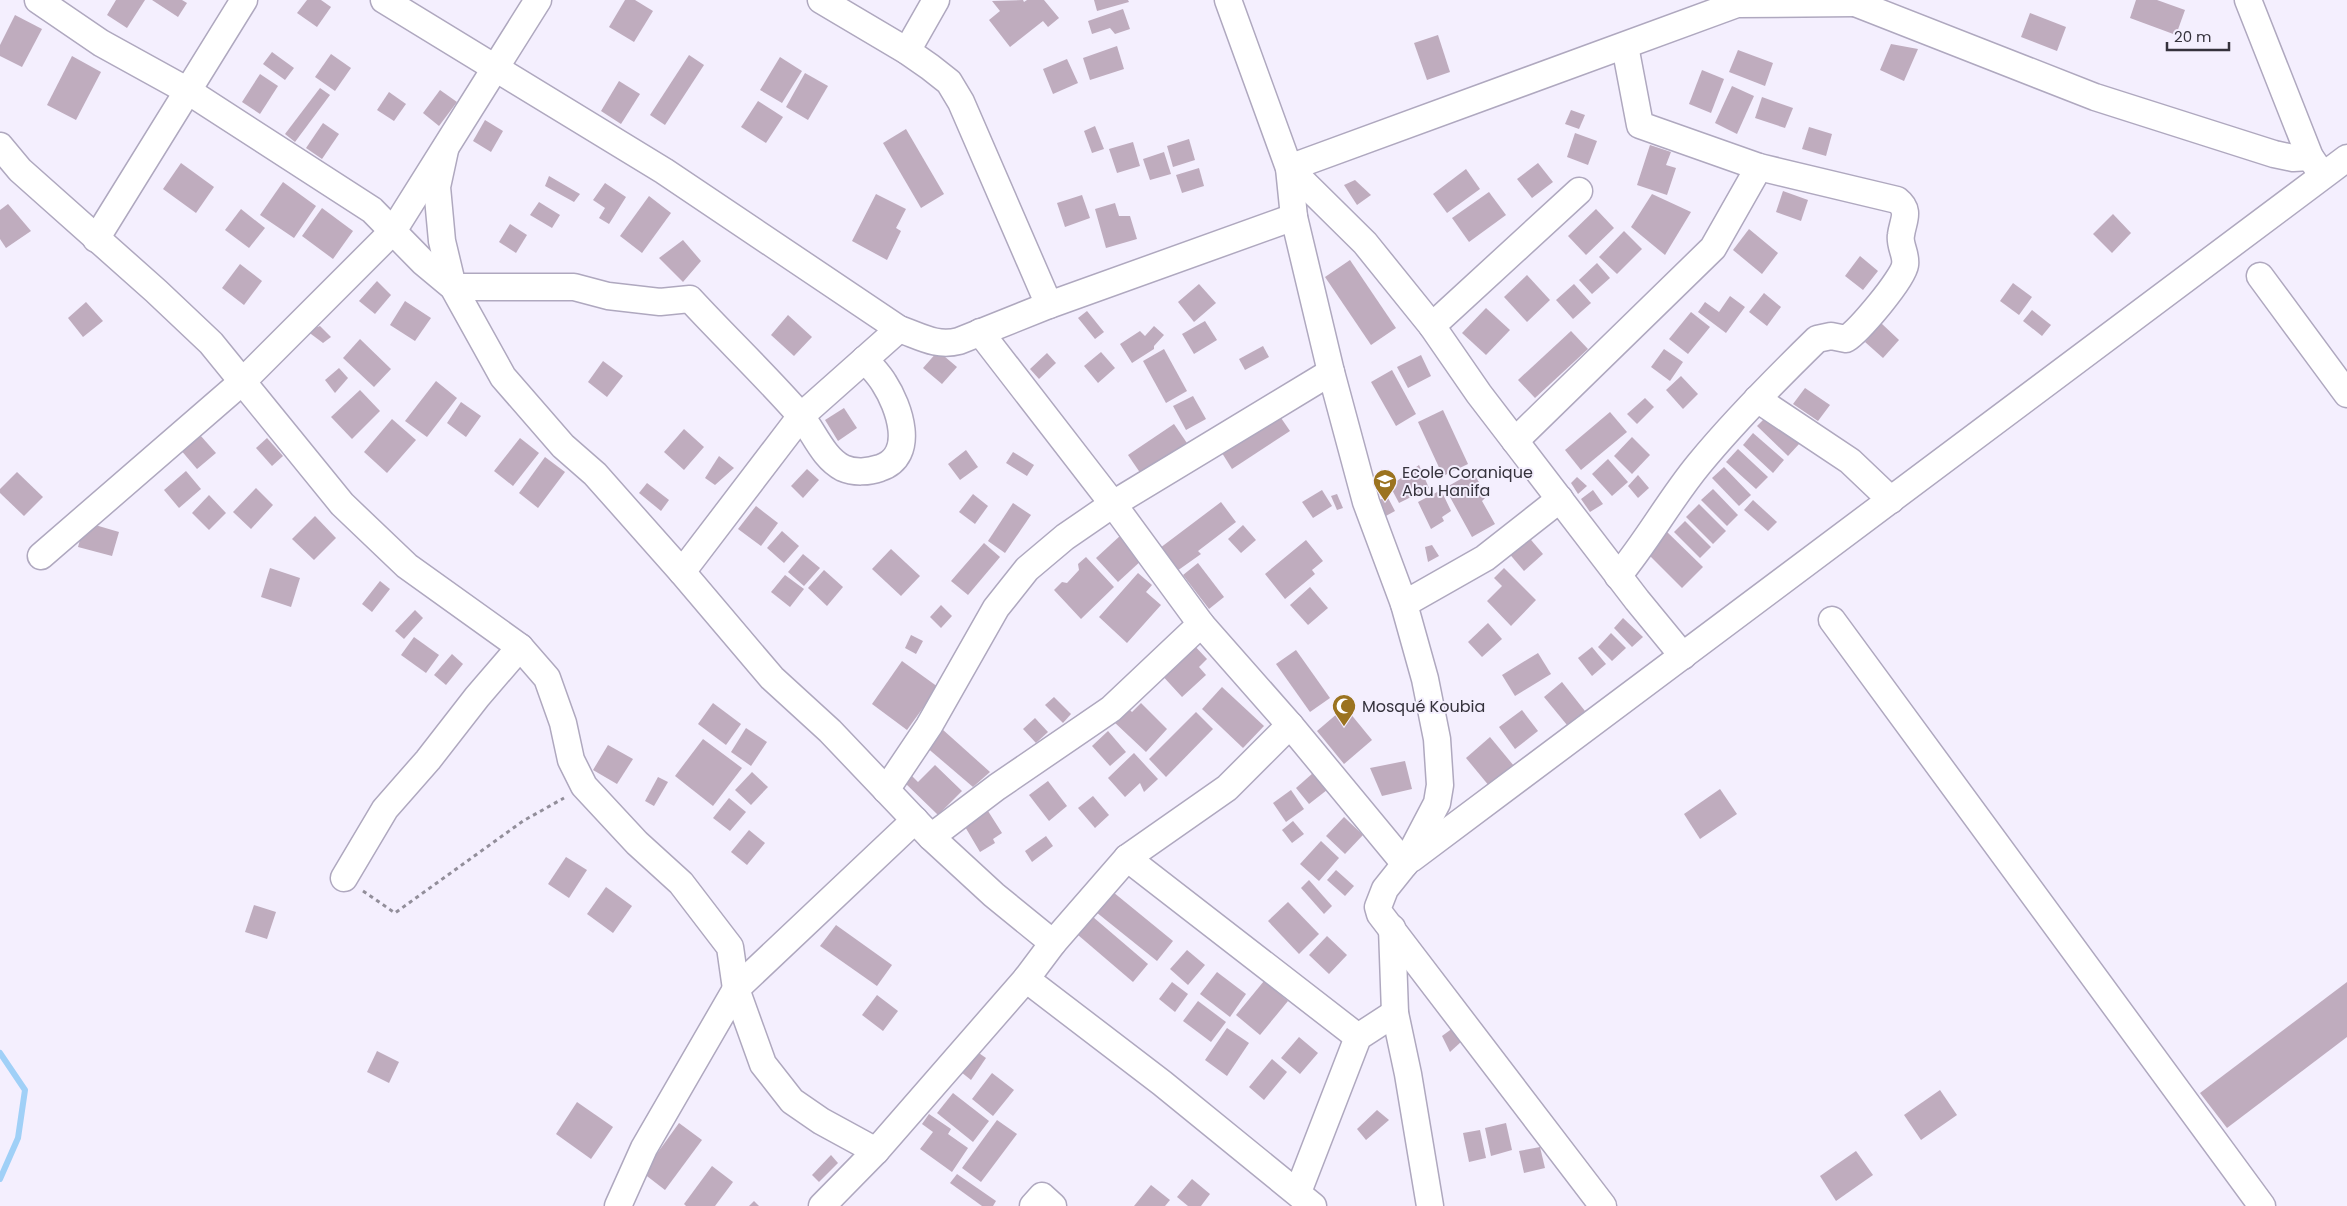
<svg xmlns="http://www.w3.org/2000/svg" width="2347" height="1206" viewBox="0 0 2347 1206" font-family="Poppins,sans-serif">
	<rect width="100%" height="100%" fill="#f4effe"/>
	<g fill="none" stroke-linecap="round" stroke-linejoin="round">
		<!-- stream -->
		<path stroke="#a0d0f7" stroke-width="6" d="M0 1053 25 1090 18 1138 0 1179"/>
	</g>
	<!-- building -->
	<g fill="#bfacbe">
		<path d="M116 0H145L127 28 107 15Z"/>
		<path d="M152 0H182L187 3 178 17Z"/>
		<path d="M307 0H321L331 7 317 27 297 13Z"/>
		<path d="M625 0H635L653 11 634 42 609 27Z"/>
		<path d="M1023 0 1024 2 1027 0H1044L1059 18 1048 27 1043 21 1010 47 989 20 1000 11 992 1Z"/>
		<path d="M1094 0H1128L1129 2 1097 11Z"/>
		<path d="M2136 0H2157L2185 10 2176 35 2130 18Z"/>
		<path d="M1123 9 1130 29 1115 34 1110 28 1092 34 1088 21Z"/>
		<path d="M2030 13 2066 27 2057 51 2021 37Z"/>
		<path d="M15 15 42 29 22 67 0 56V45Z"/>
		<path d="M1438 35 1450 72 1427 80 1414 43Z"/>
		<path d="M1891 44 1918 49 1904 81 1880 70Z"/>
		<path d="M1117 46 1124 69 1090 80 1083 58Z"/>
		<path d="M1738 50 1773 63 1765 86 1729 72Z"/>
		<path d="M272 52 294 68 285 80 263 64Z"/>
		<path d="M331 54 351 68 335 91 315 77Z"/>
		<path d="M689 55 704 65 665 125 650 115Z"/>
		<path d="M72 56 101 72 76 120 47 105Z"/>
		<path d="M780 57 802 71 782 103 760 90Z"/>
		<path d="M1067 59 1078 83 1053 94 1043 69Z"/>
		<path d="M1702 70 1724 79 1711 113 1689 104Z"/>
		<path d="M805 73 828 86 808 120 786 107Z"/>
		<path d="M260 74 278 86 260 114 242 102Z"/>
		<path d="M619 81 640 94 621 124 601 111Z"/>
		<path d="M1732 86 1754 96 1737 134 1715 123Z"/>
		<path d="M320 88 330 95 295 142 285 134Z"/>
		<path d="M440 90 457 102 439 126 423 113Z"/>
		<path d="M389 92 406 104 394 121 377 110Z"/>
		<path d="M1762 97 1793 108 1785 128 1755 118Z"/>
		<path d="M758 101 783 117 766 143 741 127Z"/>
		<path d="M1571 110 1585 115 1579 129 1565 124Z"/>
		<path d="M485 120 503 131 491 152 473 141Z"/>
		<path d="M323 123 339 134 322 159 306 148Z"/>
		<path d="M1095 126 1104 149 1092 153 1084 131Z"/>
		<path d="M1809 127 1832 134 1826 156 1802 149Z"/>
		<path d="M906 129 944 194 921 208 883 143Z"/>
		<path d="M1575 133 1597 141 1588 165 1567 157Z"/>
		<path d="M1189 139 1195 160 1173 167 1167 146Z"/>
		<path d="M1133 142 1140 166 1117 173 1109 149Z"/>
		<path d="M1650 145 1671 152 1666 165 1676 168 1667 195 1637 185Z"/>
		<path d="M1164 152 1171 174 1150 180 1143 159Z"/>
		<path d="M181 163 214 187 196 213 163 189Z"/>
		<path d="M1538 163 1553 182 1532 198 1517 179Z"/>
		<path d="M1199 168 1204 186 1182 193 1176 175Z"/>
		<path d="M1466 169 1480 189 1447 213 1433 194Z"/>
		<path d="M549 176 580 194 574 202 545 186Z"/>
		<path d="M1355 180 1371 195 1357 205 1344 185Z"/>
		<path d="M283 182 316 206 294 238 260 215Z"/>
		<path d="M605 183 626 197 609 224 599 218 605 208 593 200Z"/>
		<path d="M1783 191 1808 200 1801 221 1776 212Z"/>
		<path d="M1489 192 1506 215 1469 242 1452 218Z"/>
		<path d="M876 194 906 209 896 228 901 231 887 260 852 241Z"/>
		<path d="M1652 194 1691 212 1665 255 1631 227Z"/>
		<path d="M1082 195 1090 218 1065 227 1057 203Z"/>
		<path d="M649 196 671 213 642 253 620 236Z"/>
		<path d="M539 202 560 215 552 228 530 215Z"/>
		<path d="M1115 203 1119 216H1130L1137 239 1106 248 1095 209Z"/>
		<path d="M8 204 31 231 6 248 0 239V210Z"/>
		<path d="M322 208 353 231 333 259 302 236Z"/>
		<path d="M241 209 265 228 249 248 225 230Z"/>
		<path d="M1596 209 1614 228 1586 255 1568 236Z"/>
		<path d="M2113 214 2131 233 2112 253 2093 234Z"/>
		<path d="M510 224 527 235 516 253 499 242Z"/>
		<path d="M1749 229 1778 253 1762 274 1733 250Z"/>
		<path d="M1624 231 1642 249 1617 274 1599 257Z"/>
		<path d="M683 240 701 261 683 282 659 258Z"/>
		<path d="M1860 256 1878 271 1863 290 1845 276Z"/>
		<path d="M1350 260 1396 328 1371 345 1325 277Z"/>
		<path d="M1597 263 1610 278 1592 294 1579 280Z"/>
		<path d="M240 264 262 281 244 305 222 288Z"/>
		<path d="M1527 275 1550 300 1527 322 1504 297Z"/>
		<path d="M377 281 391 295 375 314 359 301Z"/>
		<path d="M2013 283 2032 297 2019 315 2000 301Z"/>
		<path d="M1199 284 1216 303 1194 322 1178 302Z"/>
		<path d="M1574 284 1591 303 1573 319 1556 300Z"/>
		<path d="M1764 293 1781 307 1767 326 1749 312Z"/>
		<path d="M1730 296 1745 307 1726 333 1698 312 1705 302 1719 312Z"/>
		<path d="M405 301 431 318 415 341 390 325Z"/>
		<path d="M86 302 103 321 83 337 68 318Z"/>
		<path d="M1486 308 1510 330 1486 355 1462 333Z"/>
		<path d="M2032 310 2051 325 2042 336 2023 321Z"/>
		<path d="M1087 311 1104 332 1095 339 1078 318Z"/>
		<path d="M1691 312 1710 327 1688 354 1669 339Z"/>
		<path d="M788 315 812 337 794 356 771 335Z"/>
		<path d="M1205 321 1217 340 1194 354 1182 334Z"/>
		<path d="M1881 323 1899 340 1883 358 1865 342Z"/>
		<path d="M320 326 331 337 323 343 307 331Z"/>
		<path d="M1154 326 1164 335 1154 346V349L1132 363 1120 344 1140 331 1145 336Z"/>
		<path d="M1571 331 1588 349 1535 398 1518 380Z"/>
		<path d="M360 339 391 369 374 387 343 358Z"/>
		<path d="M1263 346 1269 357 1245 370 1239 359Z"/>
		<path d="M1164 349 1187 391 1166 403 1143 361Z"/>
		<path d="M1664 349 1683 362 1670 381 1651 367Z"/>
		<path d="M938 351 957 367 942 384 923 368Z"/>
		<path d="M1101 352 1115 368 1098 383 1084 366Z"/>
		<path d="M1047 353 1056 363 1039 379 1030 369Z"/>
		<path d="M1421 355 1431 376 1408 388 1397 367Z"/>
		<path d="M603 361 623 376 607 397 588 382Z"/>
		<path d="M339 368 348 378 335 393 325 380Z"/>
		<path d="M1392 370 1416 414 1396 426 1371 382Z"/>
		<path d="M1681 376 1698 394 1683 409 1666 390Z"/>
		<path d="M436 381 457 398 427 437 405 421Z"/>
		<path d="M1805 388 1830 405 1818 421 1793 404Z"/>
		<path d="M360 390 380 411 352 439 331 417Z"/>
		<path d="M1193 396 1206 419 1186 430 1173 406Z"/>
		<path d="M1645 398 1654 407 1637 424 1627 414Z"/>
		<path d="M461 402 481 416 466 437 447 423Z"/>
		<path d="M844 408 857 428 838 441 825 420Z"/>
		<path d="M1443 410 1468 464 1443 476 1418 422Z"/>
		<path d="M1610 412 1627 432 1581 470 1565 450Z"/>
		<path d="M1770 413 1800 443 1788 456 1757 426Z"/>
		<path d="M1279 415 1290 431 1232 469 1222 453Z"/>
		<path d="M392 419 416 440 387 473 364 452Z"/>
		<path d="M1174 424 1189 446 1143 477 1128 455Z"/>
		<path d="M192 426 216 453 197 469 174 442Z"/>
		<path d="M684 429 704 447 684 470 664 452Z"/>
		<path d="M1753 433 1784 460 1773 473 1743 445Z"/>
		<path d="M1632 437 1650 455 1632 474 1614 456Z"/>
		<path d="M267 438 283 456 272 466 256 448Z"/>
		<path d="M520 438 539 453 513 486 494 471Z"/>
		<path d="M1738 449 1768 477 1756 489 1726 462Z"/>
		<path d="M966 450 978 467 960 480 948 464Z"/>
		<path d="M1013 452 1034 465 1027 476 1006 463Z"/>
		<path d="M719 456 734 468 715 485 705 478Z"/>
		<path d="M545 457 565 472 538 508 519 493Z"/>
		<path d="M1608 459 1628 482 1612 496 1592 474Z"/>
		<path d="M1419 465 1429 488 1399 503 1390 486Z"/>
		<path d="M1724 467 1751 495 1739 506 1712 478Z"/>
		<path d="M807 469 819 480 803 498 791 486Z"/>
		<path d="M186 471 201 489 179 508 164 490Z"/>
		<path d="M17 472 43 497 24 516 0 493V489Z"/>
		<path d="M1473 472 1487 496 1482 501 1495 524 1472 537 1445 488Z"/>
		<path d="M1638 475 1649 488 1638 498 1628 486Z"/>
		<path d="M1577 477 1587 486 1578 494 1571 483Z"/>
		<path d="M647 483 669 500 661 511 639 493Z"/>
		<path d="M256 488 273 505 251 529 233 512Z"/>
		<path d="M1713 489 1738 515 1727 526 1701 500Z"/>
		<path d="M1322 490 1332 506 1313 518 1302 502Z"/>
		<path d="M1441 490 1451 511 1442 517 1444 521 1431 529 1418 502Z"/>
		<path d="M1593 490 1603 504 1590 512 1581 499Z"/>
		<path d="M973 494 988 506 975 524 959 512Z"/>
		<path d="M1337 494 1343 508 1337 510 1331 496Z"/>
		<path d="M209 495 226 513 209 530 192 513Z"/>
		<path d="M1387 496 1395 511 1384 517 1376 502Z"/>
		<path d="M1753 500 1777 522 1768 531 1744 510Z"/>
		<path d="M1221 502 1236 522 1198 551 1201 554 1177 571 1160 548Z"/>
		<path d="M1013 503 1031 515 1005 553 988 541Z"/>
		<path d="M1699 504 1726 531 1713 544 1686 517Z"/>
		<path d="M756 506 778 523 761 546 738 529Z"/>
		<path d="M315 516 336 538 314 560 292 539Z"/>
		<path d="M1685 521 1711 547 1700 558 1674 532Z"/>
		<path d="M85 522 119 532 112 556 78 547Z"/>
		<path d="M1243 525 1256 540 1241 553 1228 539Z"/>
		<path d="M1664 529 1703 567 1682 588 1644 550Z"/>
		<path d="M782 531 799 546 784 563 767 548Z"/>
		<path d="M1526 534 1543 554 1524 571 1507 551Z"/>
		<path d="M1121 535 1143 559 1118 582 1096 558Z"/>
		<path d="M1306 540 1323 561 1312 570 1315 574 1285 599 1265 574Z"/>
		<path d="M984 543 1000 557 968 595 951 581Z"/>
		<path d="M1432 545 1439 556 1428 562 1425 547Z"/>
		<path d="M891 549 920 576 901 596 872 569Z"/>
		<path d="M803 554 820 568 804 586 788 572Z"/>
		<path d="M1086 557 1114 587 1081 619 1054 590 1062 582 1067 583 1079 570 1078 564Z"/>
		<path d="M1198 563 1224 597 1209 609 1183 575Z"/>
		<path d="M270 568 300 578 291 607 261 597Z"/>
		<path d="M1504 568 1536 600 1511 626 1487 601 1502 586 1494 578Z"/>
		<path d="M824 570 843 587 827 606 808 588Z"/>
		<path d="M1138 573 1152 585 1146 592 1161 605 1127 643 1099 617Z"/>
		<path d="M785 575 804 589 790 607 771 592Z"/>
		<path d="M380 581 390 589 372 612 362 604Z"/>
		<path d="M1310 587 1328 608 1308 625 1290 605Z"/>
		<path d="M941 605 952 616 941 628 930 617Z"/>
		<path d="M415 610 423 618 404 639 395 631Z"/>
		<path d="M1623 618 1643 637 1632 647 1614 628Z"/>
		<path d="M1488 623 1502 639 1482 657 1468 642Z"/>
		<path d="M1611 633 1626 648 1612 661 1598 647Z"/>
		<path d="M911 635 923 641 916 654 905 648Z"/>
		<path d="M414 637 439 655 426 673 401 655Z"/>
		<path d="M1191 642 1207 659 1199 667 1206 675 1182 697 1159 672Z"/>
		<path d="M1592 647 1606 664 1592 676 1578 658Z"/>
		<path d="M1296 650 1330 698 1310 712 1276 664Z"/>
		<path d="M1538 653 1551 674 1515 696 1502 675Z"/>
		<path d="M452 654 463 664 446 685 434 675Z"/>
		<path d="M902 661 938 687 907 730 872 704Z"/>
		<path d="M1562 682 1585 711 1567 725 1544 697Z"/>
		<path d="M1222 687 1264 726 1243 748 1202 709Z"/>
		<path d="M1054 697 1071 714 1063 723 1045 705Z"/>
		<path d="M713 703 741 724 726 745 698 724Z"/>
		<path d="M1141 703 1167 729 1146 752 1113 721 1127 707 1132 712Z"/>
		<path d="M1345 707 1372 740 1344 764 1317 731Z"/>
		<path d="M1522 710 1538 731 1515 749 1499 727Z"/>
		<path d="M1196 712 1213 729 1166 777 1149 759Z"/>
		<path d="M1035 718 1048 732 1036 743 1023 729Z"/>
		<path d="M746 728 767 742 751 766 731 752Z"/>
		<path d="M942 729 990 772 973 787 925 746Z"/>
		<path d="M1108 731 1126 752 1110 766 1092 746Z"/>
		<path d="M1490 737 1514 766 1490 787 1466 758Z"/>
		<path d="M703 739 742 768 713 806 675 776Z"/>
		<path d="M608 745 633 759 617 784 593 770Z"/>
		<path d="M1134 753 1158 779 1144 792 1140 783 1125 797 1108 778Z"/>
		<path d="M1405 761 1412 789 1382 796 1370 768Z"/>
		<path d="M935 765 962 791 938 815 904 782 911 775 918 782Z"/>
		<path d="M752 772 768 787 751 805 735 790Z"/>
		<path d="M1313 773 1327 790 1309 804 1296 788Z"/>
		<path d="M658 777 668 782 654 806 645 801Z"/>
		<path d="M1048 781 1067 806 1049 821 1029 795Z"/>
		<path d="M1720 789 1737 814 1700 839 1684 814Z"/>
		<path d="M1291 790 1304 809 1286 822 1273 803Z"/>
		<path d="M1093 796 1109 815 1095 828 1078 808Z"/>
		<path d="M729 798 746 812 730 831 713 818Z"/>
		<path d="M988 811 1002 833 993 839 995 843 980 852 964 825Z"/>
		<path d="M1344 817 1363 835 1345 854 1326 836Z"/>
		<path d="M1293 821 1304 834 1292 843 1282 830Z"/>
		<path d="M749 830 765 843 747 865 731 852Z"/>
		<path d="M1046 836 1053 846 1032 862 1025 851Z"/>
		<path d="M1321 841 1339 858 1319 881 1300 864Z"/>
		<path d="M566 857 587 870 569 898 548 884Z"/>
		<path d="M1336 870 1354 886 1345 896 1327 880Z"/>
		<path d="M1309 880 1332 906 1324 914 1301 888Z"/>
		<path d="M606 887 632 906 613 933 587 914Z"/>
		<path d="M1113 892 1173 941 1157 961 1096 912Z"/>
		<path d="M1288 902 1319 934 1299 954 1268 921Z"/>
		<path d="M254 905 276 912 267 939 245 932Z"/>
		<path d="M1093 917 1148 964 1133 982 1078 935Z"/>
		<path d="M836 925 892 965 877 986 820 946Z"/>
		<path d="M1327 936 1347 955 1329 974 1309 955Z"/>
		<path d="M1187 950 1205 965 1188 985 1170 969Z"/>
		<path d="M1217 972 1246 994 1230 1017 1200 994Z"/>
		<path d="M1264 981 1288 1001 1260 1035 1236 1015Z"/>
		<path d="M1172 982 1188 994 1175 1012 1159 999Z"/>
		<path d="M2347 982V1037L2227 1128 2200 1093Z"/>
		<path d="M877 995 898 1011 883 1031 862 1015Z"/>
		<path d="M1198 1001 1226 1022 1211 1042 1183 1021Z"/>
		<path d="M1227 1028 1249 1043 1227 1076 1205 1060Z"/>
		<path d="M1453 1028 1462 1041 1450 1052 1442 1036Z"/>
		<path d="M1299 1037 1318 1053 1300 1074 1281 1058Z"/>
		<path d="M377 1051 399 1062 389 1083 367 1072Z"/>
		<path d="M976 1051 986 1058 971 1080 961 1072Z"/>
		<path d="M1272 1059 1287 1072 1264 1100 1249 1087Z"/>
		<path d="M992 1073 1014 1090 993 1116 972 1099Z"/>
		<path d="M1940 1090 1957 1115 1921 1140 1904 1115Z"/>
		<path d="M953 1093 989 1121 973 1142 937 1113Z"/>
		<path d="M577 1102 613 1127 591 1159 556 1134Z"/>
		<path d="M1377 1110 1389 1120 1366 1140 1357 1129Z"/>
		<path d="M929 1114 951 1129 948 1134 968 1148 952 1172 920 1149 933 1132 922 1124Z"/>
		<path d="M997 1120 1017 1134 981 1182 962 1168Z"/>
		<path d="M679 1123 702 1140 665 1190 643 1173Z"/>
		<path d="M1506 1123 1512 1150 1491 1156 1485 1128Z"/>
		<path d="M1480 1130 1486 1158 1469 1162 1463 1133Z"/>
		<path d="M1540 1147 1545 1168 1524 1173 1519 1151Z"/>
		<path d="M1856 1151 1873 1175 1836 1201 1820 1176Z"/>
		<path d="M831 1155 838 1163 819 1182 812 1175Z"/>
		<path d="M712 1166 733 1182 715 1206H686L684 1204Z"/>
		<path d="M957 1174 996 1201 993 1206H982L950 1183Z"/>
		<path d="M1192 1179 1210 1194 1201 1206H1188L1177 1197Z"/>
		<path d="M1151 1185 1170 1200 1165 1206H1134Z"/>
		<path d="M754 1201 759 1206H749Z"/>
	</g>
	<g fill="none" stroke-linecap="round" stroke-linejoin="round">
		<!-- minor casing -->
		<g stroke="#afa8bf" stroke-width="29">
			<g id="minor">
				<path d="M38 0 101 43 188 91 372 210 423 262 453 287 503 377 563 446 595 474 682 572 772 678 830 731 931 837 994 895 1053 943"/>
				<path d="M384 0 664 171 899 329C920 336 936 347 959 341L1049 305 1294 217"/>
				<path d="M821 0 907 51 930 67 949 82 961 102 1049 305"/>
				<path d="M1228 0 1289 168 1294 217 1331 372 1366 502 1404 604 1425 679 1437 739 1440 785 1437 803 1405 864 1385 889 1378 907 1380 914 1603 1206"/>
				<path d="M2248 0 2310 157 2319 170"/>
				<path d="M1855 3 2095 97 2274 154 2293 158 2310 157"/>
				<path d="M907 51 936 0"/>
				<path d="M0 146 20 170 156 291 211 343 342 504 407 566 520 647 547 678 563 723 571 760 584 786 637 843 681 883 730 947 736 989 763 1064 792 1101 821 1121 876 1151"/>
				<path d="M445 150 437 187 442 241 453 287H574L608 296 660 302 690 299C726 338 765 375 800 415 814 432 823 458 843 468 854 473 869 472 880 468 917 456 899 406 884 383 879 374 871 367 865 359"/>
				<path d="M96 239 244 0"/>
				<path d="M2260 276 2347 394"/>
				<path d="M1432 326 1579 191"/>
				<path d="M980 332 1113 504 1201 624 1290 725 1405 864"/>
				<path d="M1757 399 1850 461 1891 500"/>
				<path d="M1515 441 1713 248 1759 167"/>
				<path d="M41 556 243 381 393 231 538 0"/>
				<path d="M682 572 801 416 899 329"/>
				<path d="M1618 576C1648 540 1670 499 1699 464 1735 420 1776 379 1817 339L1831 336 1846 339C1859 331 1903 279 1905 265 1907 255 1899 245 1901 235 1903 220 1911 211 1897 200L1759 167 1640 125 1625 46"/>
				<path d="M1404 604 1485 558 1560 499"/>
				<path d="M1832 620 2262 1206"/>
				<path d="M1683 656 1637 600 1479 394 1432 326 1365 243 1289 168 1737 4 1855 3 1865 0"/>
				<path d="M886 790 929 726 996 608 1027 569 1065 537 1113 504 1331 372"/>
				<path d="M931 837 997 787 1111 709 1201 624"/>
				<path d="M1127 858 1358 1037"/>
				<path d="M1411 859 2347 158"/>
				<path d="M344 878 385 809 428 760 477 697 520 647"/>
				<path d="M1392 928 1395 1013 1408 1074 1430 1206"/>
				<path d="M1026 979 1162 1083 1313 1206"/>
				<path d="M1298 1192 1358 1037 1395 1013"/>
				<path d="M618 1206 644 1148 736 989 915 820"/>
				<path d="M822 1206 876 1151 1026 979 1053 943 1127 858 1227 788 1290 725"/>
				<path d="M1033 1206 1042 1196 1053 1206"/>
			</g>
		</g>
		<!-- path -->
		<path stroke="#928e9a" stroke-width="3" stroke-dasharray="4 4" stroke-linecap="butt" d="M363 891 395 913 523 821 564 798"/>
		<!-- minor -->
		<use href="#minor" stroke="#fff" stroke-width="26"/>
	</g>
	<!-- icons -->
	<defs>
		<g id="school-pin" transform="scale(1.25)"><path d="M0 17L-7.5 6A9.5 9.5 0 1 1 7.5 6Z" fill="#9b7320" stroke="#f4effe"/><path d="M0-5L7-2L0 1L-7-2ZM-4 1L0 2.5L4 1V4Q0 6-4 4Z" fill="#fff"/></g>
		<g id="mosque-pin" transform="scale(1.25)"><path d="M0 17L-7.5 6A9.5 9.5 0 1 1 7.5 6Z" fill="#9b7320" stroke="#f4effe"/><path d="M3.5-4.9A6 6 0 1 0 3.5 4.9A5 5 0 1 1 3.5-4.9Z" fill="#fff"/></g>
	</defs>
	<g fill-rule="evenodd">
		<use href="#school-pin" x="1385" y="481"/>
		<use href="#mosque-pin" x="1344" y="706"/>
	</g>
	<g text-anchor="middle" dominant-baseline="central" stroke-width="4" stroke-linejoin="round" paint-order="stroke">
		<!-- poi labels -->
		<g font-size="16" fill="#35323c" stroke="#f4effe" text-anchor="start">
			<text x="1402" y="472">Ecole Coranique<tspan x="1402" dy="18">Abu Hanifa</tspan></text>
			<text x="1362" y="706">Mosqué Koubia</text>
		</g>
	</g>
	<!-- scale -->
	<path d="M2167 42v8h62v-8" fill="none" stroke="#35323c" stroke-width="2.5"/>
	<text x="2174" y="42" font-size="15" fill="#35323c" stroke="#f4effe" stroke-width="4" paint-order="stroke">20 m</text>
</svg>
